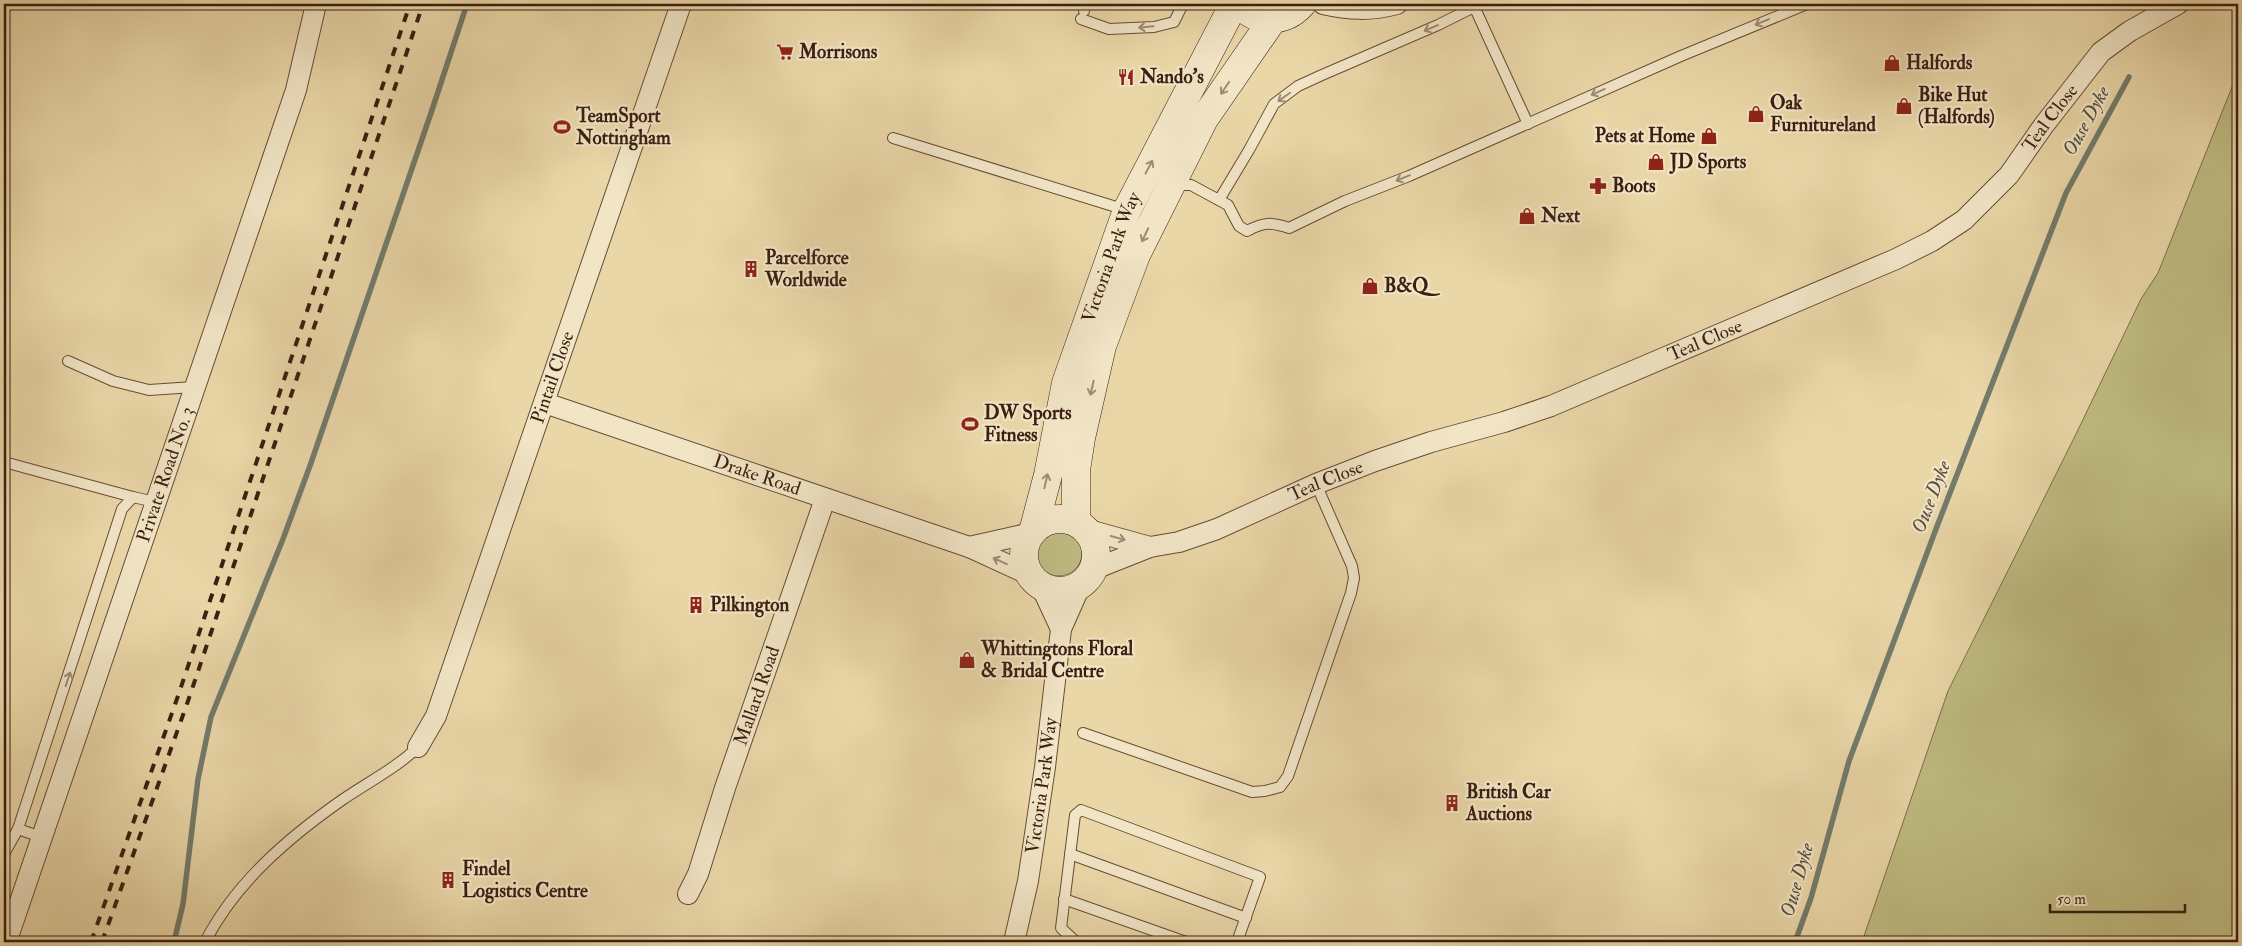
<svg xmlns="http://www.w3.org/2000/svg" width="2242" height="946" viewBox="0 0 2242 946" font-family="'IM FELL Double Pica',serif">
	<rect width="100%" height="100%" fill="#ead7a8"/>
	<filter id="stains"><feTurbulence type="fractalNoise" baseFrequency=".004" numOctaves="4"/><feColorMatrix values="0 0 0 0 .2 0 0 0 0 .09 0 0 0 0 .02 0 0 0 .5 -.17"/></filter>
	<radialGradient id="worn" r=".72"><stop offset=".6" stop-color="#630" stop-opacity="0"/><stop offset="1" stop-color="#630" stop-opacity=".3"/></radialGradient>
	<!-- green -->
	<g fill="#bfbc82" stroke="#7d6d49">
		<path d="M2238 72V942H1862L1948 691 2076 434 2141 299 2158 273Z"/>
		<circle cx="1059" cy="553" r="23"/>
	</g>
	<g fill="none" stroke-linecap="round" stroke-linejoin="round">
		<!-- stream -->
		<g stroke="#737c6c" stroke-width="5.5">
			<path d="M174 942 183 904 198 779 211 717 283 539 311 463 432 110 467 4"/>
			<path d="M1795 942 1811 898 1849 761 1936 529 2066 193 2129 77"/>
		</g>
		<!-- lane casing -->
		<g stroke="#674c36" stroke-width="12">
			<g id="lane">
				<path d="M1473 4 1528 124"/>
				<path d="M1084 11 1085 4"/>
				<path d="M1081 19 1109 29 1154 27 1174 22 1183 4"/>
				<path d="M893 138 1126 210"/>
				<path d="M1174 188 1180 185H1191L1228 205 1239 226 1247 231C1264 222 1270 222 1289 228L1345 201 1409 176 1681 56 1807 4"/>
				<path d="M1219 200 1249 150 1274 104 1298 86 1322 75 1438 25 1474 7"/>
				<path d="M68 361 113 381 149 390 194 387"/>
				<path d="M4 462 133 497"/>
				<path d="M1083 733 1252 792 1265 791 1280 787 1288 776 1351 593 1354 578 1352 566 1316 484"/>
				<path d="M18 829 41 837"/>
				<path d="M4 854 18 829 122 509 133 497 155 502"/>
				<path d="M1070 854 1246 918"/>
				<path d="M1064 899 1186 942"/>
				<path d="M205 942C236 882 288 838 342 800 368 782 395 769 418 747"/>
				<path d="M1076 942 1061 928 1075 815 1081 810 1260 877 1237 942"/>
			</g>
		</g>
		<!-- street casing -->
		<g stroke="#674c36" stroke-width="22">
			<g id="street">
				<path d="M1323 4C1349 10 1371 11 1397 4"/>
				<path id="s1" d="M545 403 969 547 1030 575"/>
				<path d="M1085 529 1150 547"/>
				<path d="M969 547 1031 533"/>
				<path id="s2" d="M1092 570 1150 547 1179 542 1217 529 1316 484 1375 461 1431 442 1504 422 1551 406 1896 259 1932 241 1964 220 2009 175 2044 125 2101 52 2130 31 2178 4"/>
				<path d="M1041 586 1061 629"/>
				<path id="s3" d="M418 747 436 716 681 4"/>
				<path id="s4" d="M688 894 698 874 725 788 825 499"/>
				<path id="s5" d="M4 941 9 934 296 90 316 4"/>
				<path id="s6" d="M1014 942 1028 881 1045 767 1061 629 1081 584"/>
			</g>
		</g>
		<!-- secondary casing -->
		<g stroke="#3b1e10" stroke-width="29">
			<g id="secondary">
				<path d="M1239 4C1257 23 1284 24 1302 4"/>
				<circle cx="1060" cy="555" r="36"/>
				<path d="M1076 522V470L1081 438 1102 346 1136 255 1204 119 1273 19"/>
				<path id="s7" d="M1034 528 1048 475 1066 383 1127 210 1234 4"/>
			</g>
		</g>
		<!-- lane -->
		<use href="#lane" stroke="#f1e5c6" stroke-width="10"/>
		<!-- street -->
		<use href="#street" stroke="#f1e5c6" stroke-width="20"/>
		<!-- secondary -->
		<use href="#secondary" stroke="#f1e5c6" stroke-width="28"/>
		<!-- rail -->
		<g stroke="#3b1e10" stroke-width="4" stroke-dasharray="9 9" stroke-linecap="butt">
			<path d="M91 942 178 696 410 4"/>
			<path d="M102 942 188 701 423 4"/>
		</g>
	</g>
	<!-- one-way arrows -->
	<defs><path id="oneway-shaft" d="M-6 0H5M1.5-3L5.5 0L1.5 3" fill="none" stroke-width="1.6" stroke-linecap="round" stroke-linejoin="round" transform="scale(1.25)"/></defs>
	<g stroke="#9f8b74">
		<use href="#oneway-shaft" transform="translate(1762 22) rotate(157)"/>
		<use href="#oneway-shaft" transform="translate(1146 27) rotate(175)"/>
		<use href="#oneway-shaft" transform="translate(1431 28) rotate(157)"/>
		<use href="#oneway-shaft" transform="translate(1225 88) rotate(124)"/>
		<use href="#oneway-shaft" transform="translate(1598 92) rotate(156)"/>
		<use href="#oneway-shaft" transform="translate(1284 97) rotate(145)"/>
		<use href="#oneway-shaft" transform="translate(1149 167) rotate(-62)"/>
		<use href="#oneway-shaft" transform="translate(1403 178) rotate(158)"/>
		<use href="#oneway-shaft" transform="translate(1145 235) rotate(115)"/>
		<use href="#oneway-shaft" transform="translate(1092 388) rotate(103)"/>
		<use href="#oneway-shaft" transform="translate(1046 481) rotate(-77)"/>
		<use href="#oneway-shaft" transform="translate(1118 538) rotate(15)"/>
		<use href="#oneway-shaft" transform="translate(1000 561) rotate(-156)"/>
		<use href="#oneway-shaft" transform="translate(68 679) rotate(-72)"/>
	</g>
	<!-- icons -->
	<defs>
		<g id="supermarket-bare" transform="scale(1.35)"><path d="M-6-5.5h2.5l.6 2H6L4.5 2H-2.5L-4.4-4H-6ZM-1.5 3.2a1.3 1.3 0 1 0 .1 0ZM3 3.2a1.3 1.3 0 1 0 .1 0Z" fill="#8f2418" stroke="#f1e5c6" stroke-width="2.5" paint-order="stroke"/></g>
		<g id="shop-bare" transform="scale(1.35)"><path d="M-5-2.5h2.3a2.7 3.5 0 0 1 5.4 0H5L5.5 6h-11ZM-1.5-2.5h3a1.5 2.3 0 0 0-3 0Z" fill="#8f2418" stroke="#f1e5c6" stroke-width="2.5" paint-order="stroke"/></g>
		<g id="restaurant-bare" transform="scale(1.35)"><path d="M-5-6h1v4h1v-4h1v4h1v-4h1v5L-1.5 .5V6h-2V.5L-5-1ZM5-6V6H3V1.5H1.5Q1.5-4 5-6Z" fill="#8f2418" stroke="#f1e5c6" stroke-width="2.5" paint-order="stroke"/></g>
		<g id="stadium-bare" transform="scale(1.35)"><path d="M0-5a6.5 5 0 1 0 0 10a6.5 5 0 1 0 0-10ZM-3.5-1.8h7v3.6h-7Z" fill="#8f2418" stroke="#f1e5c6" stroke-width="2.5" paint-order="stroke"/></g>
		<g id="pharmacy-bare" transform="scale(1.35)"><path d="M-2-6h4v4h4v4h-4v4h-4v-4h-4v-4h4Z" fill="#8f2418" stroke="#f1e5c6" stroke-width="2.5" paint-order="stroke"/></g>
		<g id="building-bare" transform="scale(1.35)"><path d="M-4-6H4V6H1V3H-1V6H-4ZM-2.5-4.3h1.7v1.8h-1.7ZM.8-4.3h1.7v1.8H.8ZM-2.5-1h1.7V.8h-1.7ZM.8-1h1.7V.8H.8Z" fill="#8f2418" stroke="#f1e5c6" stroke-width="2.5" paint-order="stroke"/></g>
	</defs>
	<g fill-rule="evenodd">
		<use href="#supermarket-bare" x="785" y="52"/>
		<use href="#shop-bare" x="1892" y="63"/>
		<use href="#restaurant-bare" x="1126" y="77"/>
		<use href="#shop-bare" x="1904" y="106"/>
		<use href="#shop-bare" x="1756" y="114"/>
		<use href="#stadium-bare" x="562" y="127"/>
		<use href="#shop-bare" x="1709" y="136"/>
		<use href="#shop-bare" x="1656" y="162"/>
		<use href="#pharmacy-bare" x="1598" y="186"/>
		<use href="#shop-bare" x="1527" y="216"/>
		<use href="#building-bare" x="751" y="269"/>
		<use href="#shop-bare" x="1370" y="286"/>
		<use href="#stadium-bare" x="970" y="424"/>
		<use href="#building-bare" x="696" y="605"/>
		<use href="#shop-bare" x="967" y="660"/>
		<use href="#building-bare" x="1452" y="803"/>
		<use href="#building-bare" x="448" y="880"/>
	</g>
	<g text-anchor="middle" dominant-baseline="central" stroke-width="4.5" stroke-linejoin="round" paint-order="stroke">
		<!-- poi labels -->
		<g font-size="19" font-weight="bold" fill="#3b1e10" stroke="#f1e5c6" text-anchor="start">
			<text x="799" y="52">Morrisons</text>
			<text x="1906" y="63">Halfords</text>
			<text x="1140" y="77">Nando's</text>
			<text x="1918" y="95">Bike Hut<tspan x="1918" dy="22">(Halfords)</tspan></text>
			<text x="1770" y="103">Oak<tspan x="1770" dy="22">Furnitureland</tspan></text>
			<text x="576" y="116">TeamSport<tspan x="576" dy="22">Nottingham</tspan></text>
			<text x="1695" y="136" text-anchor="end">Pets at Home</text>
			<text x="1670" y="162">JD Sports</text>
			<text x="1612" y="186">Boots</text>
			<text x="1541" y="216">Next</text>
			<text x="765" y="258">Parcelforce<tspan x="765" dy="22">Worldwide</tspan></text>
			<text x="1384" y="286">B&amp;Q</text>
			<text x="984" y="413">DW Sports<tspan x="984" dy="22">Fitness</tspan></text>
			<text x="710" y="605">Pilkington</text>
			<text x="981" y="649">Whittingtons Floral<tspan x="981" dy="22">&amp; Bridal Centre</tspan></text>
			<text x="1466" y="792">British Car<tspan x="1466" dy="22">Auctions</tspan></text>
			<text x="462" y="869">Findel<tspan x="462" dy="22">Logistics Centre</tspan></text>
		</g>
		<!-- street labels -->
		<g font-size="19" fill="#3b1e10" stroke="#f1e5c6">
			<text stroke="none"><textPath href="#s2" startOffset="1076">Teal Close</textPath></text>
			<text stroke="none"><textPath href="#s7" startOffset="282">Victoria Park Way</textPath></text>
			<text stroke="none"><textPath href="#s2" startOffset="656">Teal Close</textPath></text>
			<text stroke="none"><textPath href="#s3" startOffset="394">Pintail Close</textPath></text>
			<text stroke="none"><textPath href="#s5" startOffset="494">Private Road No. 3</textPath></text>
			<text stroke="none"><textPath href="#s1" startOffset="224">Drake Road</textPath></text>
			<text stroke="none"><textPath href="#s2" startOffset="251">Teal Close</textPath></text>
			<text stroke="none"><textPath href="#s4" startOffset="210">Mallard Road</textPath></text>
			<text stroke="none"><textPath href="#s6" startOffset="159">Victoria Park Way</textPath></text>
		</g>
		<!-- water labels -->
		<g font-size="20" font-style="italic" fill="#574d3e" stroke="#f1e5c6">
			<text transform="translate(2086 121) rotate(-61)">Ouse Dyke</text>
			<text transform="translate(1931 497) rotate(-69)">Ouse Dyke</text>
			<text transform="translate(1797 880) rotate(-74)">Ouse Dyke</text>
		</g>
	</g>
	<!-- margin -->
	<rect width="2242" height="946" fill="none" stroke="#ead7a8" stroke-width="20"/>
	<rect x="5" y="5" width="2232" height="936" fill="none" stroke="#3b1e10" stroke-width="2.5"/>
	<rect x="10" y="10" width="2222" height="926" fill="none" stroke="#3b1e10"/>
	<!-- scale -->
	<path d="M2050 904v8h135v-8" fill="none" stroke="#3b1e10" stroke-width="2.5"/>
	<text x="2057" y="904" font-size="15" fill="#3b1e10" stroke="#f1e5c6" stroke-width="4" paint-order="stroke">50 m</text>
	<rect width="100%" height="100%" filter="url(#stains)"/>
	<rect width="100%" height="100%" fill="url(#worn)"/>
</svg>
